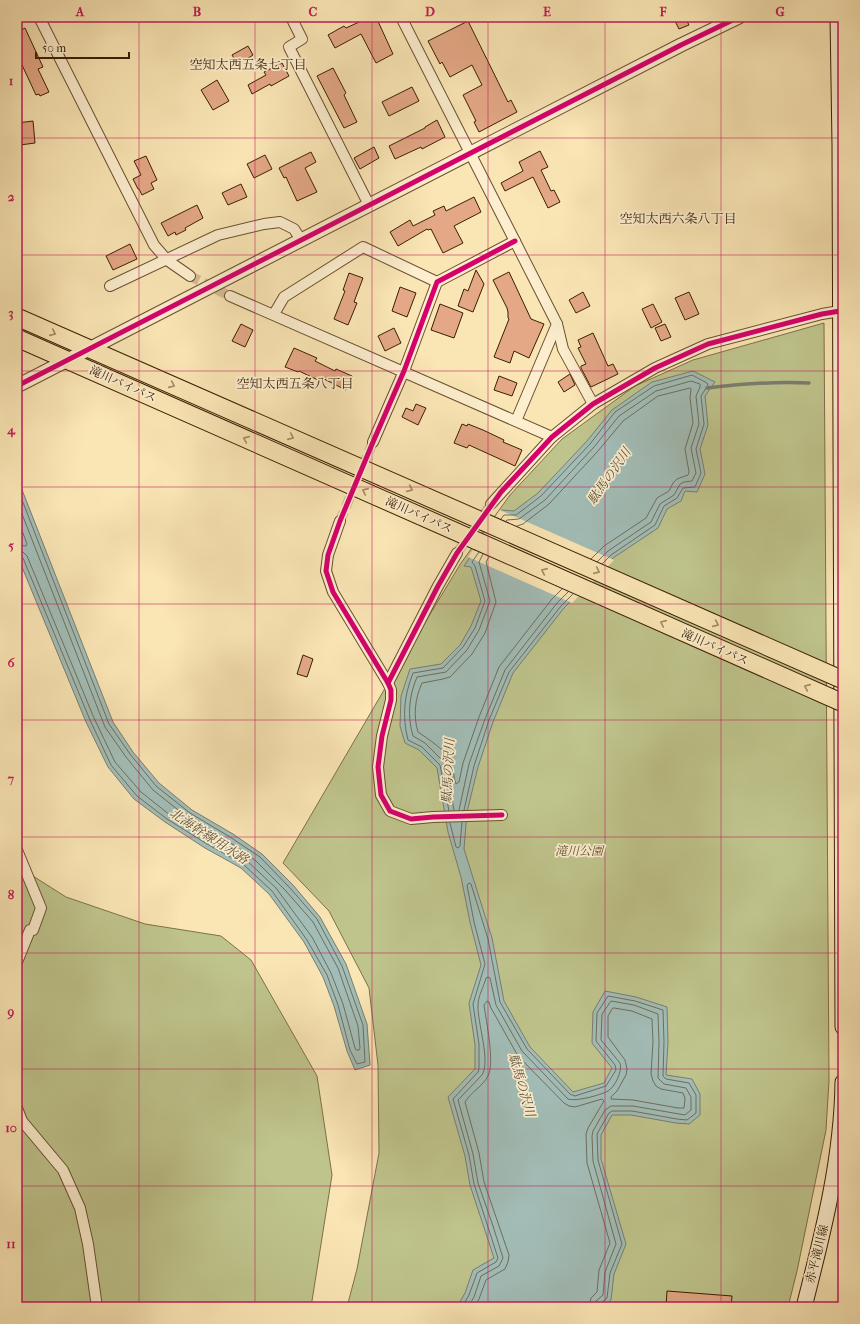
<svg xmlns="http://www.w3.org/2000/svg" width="860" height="1324" viewBox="0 0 860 1324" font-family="'IM FELL French Canon','Noto Serif JP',serif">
	<rect width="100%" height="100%" fill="#fae5b4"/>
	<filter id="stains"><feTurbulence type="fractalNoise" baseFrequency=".005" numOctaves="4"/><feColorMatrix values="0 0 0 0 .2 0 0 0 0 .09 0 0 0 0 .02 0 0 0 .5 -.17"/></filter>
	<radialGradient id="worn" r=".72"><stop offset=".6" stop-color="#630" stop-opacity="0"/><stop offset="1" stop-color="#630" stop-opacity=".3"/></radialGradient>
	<!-- green -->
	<g fill="#bfc48c" stroke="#7d7148">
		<path d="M824 323 829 1081 826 1130 797 1271 788 1307H347L357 1269 379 1153 378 1065 369 988 329 911 283 863 384 690 461 563 510 495 562 439 635 386 693 360Z"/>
		<path d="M17 866 66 897 145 924 221 936 251 960 317 1076 332 1175 311 1307H17Z"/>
	</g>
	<!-- water -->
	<g fill="#a2bdb7" stroke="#797d6f">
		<path d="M693 371 715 382 705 396 708 425 700 449 705 474 697 492 685 491 681 501 667 509 658 528 613 558 564 608 513 673 493 722 478 767 467 812 464 849 492 938 504 1001 530 1047 573 1092 604 1083 612 1068 592 1043 593 1012 605 991 636 997 667 1007 668 1042 666 1075 692 1079 700 1094V1115L689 1124 676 1123 631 1115H612L601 1135V1159L626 1244 614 1274 611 1300 602 1307H457L465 1293 473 1270 494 1258 470 1185 465 1156 448 1097 475 1069V1045L469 1003 481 965 470 922 461 877 448 832 437 768 419 750 405 743 400 726 401 696 410 669 441 664 460 645 471 626 481 601 471 567 464 566 502 510 514 511 538 493 587 441 612 410 652 382Z"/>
		<path d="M17 477 113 722 133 752 159 783 192 810 233 834 262 854 293 885 320 917 346 964 367 1024 370 1065 355 1070 347 1051 334 1006 323 977 304 942 269 894 241 868 205 848 165 822 134 799 108 767 86 722 17 555Z"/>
	</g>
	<!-- pier -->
	<path fill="#fae5b4" d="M500 510 614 560 572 603 468 557Z"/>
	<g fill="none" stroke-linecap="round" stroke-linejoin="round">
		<!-- shore -->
		<g stroke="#6e6e5d" stroke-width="1">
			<path d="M17 487 109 724 130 754 156 786 190 813 230 837 260 857 290 888 317 919 342 966 363 1025 365 1062 357 1064 350 1050 338 1005 327 975 307 940 272 891 243 864 207 844 167 819 137 796 111 765 90 720 23 558 20 556H17"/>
			<path d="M17 501 105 727 126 757 153 790 187 817 228 841 256 861 286 891 313 922 338 968 358 1026 360 1048 359 1050H356L355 1048 343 1004 331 973 312 937 276 888 246 860 209 840 170 815 141 792 115 762 94 718 27 556 23 552 17 551"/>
			<path d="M17 517 27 544 26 546 17 545"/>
			<path d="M501 519 504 515H516L541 496 590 444 615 412 654 386 692 375 707 383 708 385 701 396 704 424 696 449 701 473 695 487 683 488 677 498 664 506 655 525 611 555 602 564"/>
			<path d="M506 521 507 520 519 519 545 500 594 447 619 416 656 391 691 381 700 384V387L696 396 699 424 691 448 696 473 692 481 684 482 680 484 674 495 660 504 651 522 608 551 597 562"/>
			<path d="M517 526 523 524 549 504 598 451 623 421 658 396 690 388 691 389 690 398 693 423 685 449 689 472 688 475 677 479 673 483 669 491 657 498 646 518 604 546 591 559"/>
			<path d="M489 557 486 562 496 602 485 633 472 654 450 677 443 679 422 683C415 698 413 716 418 732 428 739 446 750 451 762 454 769 453 777 456 784L459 782 463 763 479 717 499 667 552 599 562 589"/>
			<path d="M454 810 445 763 425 743 413 736C407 716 409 696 417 677L446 672 467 650 479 630 490 601 479 562 483 554"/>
			<path d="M459 810 469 764 485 719 505 670 557 603 568 592"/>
			<path d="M464 810 474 766 489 720 509 672 561 606 573 594"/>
			<path d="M449 811 440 765 422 747 408 740C402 716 404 696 413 673L443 668 463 647 475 628 485 601 475 566 472 562 479 552"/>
			<path d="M450 823 456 847 458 848 460 846 462 822"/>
			<path d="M614 1008 632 1011 652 1019 653 1042 651 1074 653 1081 656 1086 661 1089 683 1093 685 1098 684 1108H678L633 1100 611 1099V1097L617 1091 626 1075 627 1069 625 1060 608 1037V1016L612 1009Z"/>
			<path d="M462 1307 469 1295 477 1273 496 1262 498 1258 474 1184 469 1155 453 1099 478 1072 479 1069V1044L473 1004 485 964 474 922 467 885 469 883 471 884 488 939 500 1002 527 1049 570 1094 575 1096 606 1086 616 1070 615 1065 596 1041 597 1013 608 996 635 1001 663 1010 664 1042 663 1076 666 1079 689 1083 696 1095V1113L687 1120 677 1119 632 1111H612L609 1113 597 1134 598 1160 622 1244 610 1273 607 1298 601 1303 600 1307"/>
			<path d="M468 1307 474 1297 481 1276 499 1266 503 1258 493 1226 478 1183 473 1154 458 1100 482 1075C491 1061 477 1022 478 1005 478 996 484 986 486 978L488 977 490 978 496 1005 522 1051 568 1099C575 1102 601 1095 608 1091 615 1087 623 1070 620 1063L601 1040 602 1014 611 1001 634 1005 658 1014 659 1042 658 1078 664 1084 686 1088 691 1097V1110L685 1115 633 1106H611L605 1110 593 1131 592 1136 593 1161 616 1244 605 1272 603 1295 596 1301 595 1307"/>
			<path d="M475 1307 479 1299 486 1280 505 1269 508 1262 509 1255 484 1182 479 1153 465 1102C471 1092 483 1086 488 1076 495 1063 486 1020 484 1005L487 1001 489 1002 491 1008 518 1056 564 1103 569 1106 575 1107 602 1099 604 1101 588 1128 586 1134 587 1163 610 1243 599 1270 597 1292 591 1298 589 1307"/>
		</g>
		<!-- stream -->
		<path stroke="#797d6f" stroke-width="3.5" d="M707 388C741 384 775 381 809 383"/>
	</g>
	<!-- building -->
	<g fill="#e4a886" stroke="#3b1e03">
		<path d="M370 17H376L393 54 376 63 361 34 335 48 328 35 344 26 346 28Z"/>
		<path d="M673 17H685L689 25 679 29Z"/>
		<path d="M468 21 508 102 511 100 517 112 479 132 474 122 476 121 463 95 482 85 472 65 450 77 442 62 440 64 428 41Z"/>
		<path d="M25 28 43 67 38 69 49 92 40 96 39 94 36 95 22 65 17 68V32Z"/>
		<path d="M248 46 253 55 238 65 232 55Z"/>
		<path d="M282 63 289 76 271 86 270 84 252 94 248 85 266 75 264 72Z"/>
		<path d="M333 68 346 93 344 95 357 122 344 128 317 76Z"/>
		<path d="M217 80 229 101 213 110 201 90Z"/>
		<path d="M412 87 419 101 389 116 382 102Z"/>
		<path d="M437 120 445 137 422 149 421 147 395 159 389 146 425 128V127Z"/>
		<path d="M33 121 35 143 20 145 17 123Z"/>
		<path d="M374 147 379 158 360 169 354 158Z"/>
		<path d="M540 151 548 167 541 170 551 191 554 190 560 202 548 208 533 177 505 191 501 183 523 171 519 162Z"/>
		<path d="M311 152 316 162 305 168 317 192 297 201 286 177 284 178 279 168Z"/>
		<path d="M265 155 272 169 254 178 247 164Z"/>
		<path d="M146 156 157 180 151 183 154 189 142 195 139 189H138L133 179 141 175 134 161Z"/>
		<path d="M241 184 247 197 228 205 222 193Z"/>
		<path d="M474 197 481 212 454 226 463 243 443 253 431 229 428 230 427 229 398 246 390 232 410 220 413 226 435 215 433 211 444 206 446 211Z"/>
		<path d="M197 205 203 218 185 228 186 230 176 235 175 232 168 236 161 223Z"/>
		<path d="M130 244 137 259 113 270 106 256Z"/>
		<path d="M476 270 484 284 473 312 458 306 464 289 468 291Z"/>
		<path d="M509 272 531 319 544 324 529 358 514 351 510 363 494 357 509 319 508 318V312L507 308 493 280Z"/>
		<path d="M349 273 363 278 354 302 357 303 348 325 334 319 345 291 343 290Z"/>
		<path d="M400 287 416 293 407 317 392 311Z"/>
		<path d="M583 292 590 306 576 313 569 300Z"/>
		<path d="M689 292 699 314 685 320 675 298Z"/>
		<path d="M440 304 463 313 454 338 431 330Z"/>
		<path d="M653 304 662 322 651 328 642 309Z"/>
		<path d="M241 324 253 330 245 347 232 341Z"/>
		<path d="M665 324 671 337 661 341 655 328Z"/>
		<path d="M394 328 401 343 385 351 378 336Z"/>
		<path d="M593 333 608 366 613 364 618 374 591 387 581 368V366L586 364 578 348 581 347 578 340Z"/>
		<path d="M294 348 317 358 315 361 335 371 336 369 352 376 346 390 324 379 322 382 299 371 298 372 285 367Z"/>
		<path d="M570 374 575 385 564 392 558 382Z"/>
		<path d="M499 376 517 383 512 396 494 390Z"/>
		<path d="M416 404 426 408 418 425 402 417 406 408 413 411Z"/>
		<path d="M462 424 467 426 468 424 483 430 504 440 503 442 522 450 515 466 469 445 467 448 454 443Z"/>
		<path d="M303 655 313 659 307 677 297 674Z"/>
		<path d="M667 1291 732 1296 731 1307H666Z"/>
	</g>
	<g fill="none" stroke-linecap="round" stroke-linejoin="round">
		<!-- minor-tunnel -->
		<g stroke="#d4bd91" stroke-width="10" stroke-dasharray="10 5" stroke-linecap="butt">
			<path d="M190 276 230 296"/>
			<path d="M340 521 373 442"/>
			<path d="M457 553 491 504"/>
		</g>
		<!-- minor casing -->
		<g stroke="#6b502f" stroke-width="12">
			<g id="minor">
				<path d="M39 17 154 245 167 260 190 276"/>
				<path d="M291 17 302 39 289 47 369 205"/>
				<path d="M401 17 557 324 516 421"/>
				<path d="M110 286 218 235 264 224 280 222 294 229 301 240"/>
				<path d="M230 296 552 437"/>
				<path d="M274 314 284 297 363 247 437 282"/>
				<path d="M557 324 563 349 593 404"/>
				<path d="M373 442 404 371 437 282 515 241"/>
				<path d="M491 504 552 437 593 404 655 368 708 344 822 314 840 311"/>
				<path d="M340 521 328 555 326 571 333 592 388 683 391 690V700L382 736 378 767 381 795 390 811 411 819 433 817 502 815"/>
				<path d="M388 683 438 586 457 553"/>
				<path d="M17 850 41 908 33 930H30L17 962"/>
				<path d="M17 1108 22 1121 63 1170 80 1208 88 1244 97 1307"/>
			</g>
		</g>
		<!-- tertiary casing -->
		<g stroke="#6b502f" stroke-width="15">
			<path id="tertiary" d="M17 386 681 45 739 17"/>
		</g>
		<!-- secondary casing -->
		<g stroke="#3b1e03" stroke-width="17">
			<g id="secondary">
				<path d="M838 17 840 145 843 1027"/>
				<path d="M804 1307C823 1233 842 1159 843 1082"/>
			</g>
		</g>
		<!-- trunk casing -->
		<g stroke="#3b1e03" stroke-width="19">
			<g id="trunk">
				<path d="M17 317 484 522"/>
				<path d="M17 338 477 541"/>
			</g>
		</g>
		<!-- minor -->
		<use href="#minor" stroke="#fceece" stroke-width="10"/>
		<!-- tertiary -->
		<use href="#tertiary" stroke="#fceece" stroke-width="13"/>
		<!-- secondary -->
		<use href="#secondary" stroke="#fceece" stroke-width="15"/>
		<!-- trunk -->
		<use href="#trunk" stroke="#fae5b4" stroke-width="17"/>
		<!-- trunk-bridge casing -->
		<g stroke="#3b1e03" stroke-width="19" stroke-linecap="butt">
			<g id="trunk-bridge">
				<path d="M484 522 843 680"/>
				<path d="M477 541 843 703"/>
			</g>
		</g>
		<!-- trunk-bridge -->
		<use href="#trunk-bridge" stroke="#fae5b4" stroke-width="17"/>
		<!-- cycleway casing -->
		<g stroke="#fceece" stroke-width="8">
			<g id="cycleway">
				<path d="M17 386 681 45 739 17"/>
				<path d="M388 683 438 586 457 553 501 492 552 437 593 404 655 368 708 344 822 314 840 311"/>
				<path d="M502 815 433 817 411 819 390 811 381 795 378 767 382 736 391 700V690L388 683 333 592 326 571 328 555 340 521 373 442 404 371 437 282 515 241"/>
			</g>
		</g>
		<!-- cycleway -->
		<use href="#cycleway" stroke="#d6006c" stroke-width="5"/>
	</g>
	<!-- one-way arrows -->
	<defs><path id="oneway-chevron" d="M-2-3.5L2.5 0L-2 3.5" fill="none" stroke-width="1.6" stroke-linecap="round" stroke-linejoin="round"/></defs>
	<g stroke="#a48b64">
		<use href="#oneway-chevron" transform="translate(53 333) rotate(24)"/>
		<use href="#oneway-chevron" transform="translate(172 385) rotate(24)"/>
		<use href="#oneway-chevron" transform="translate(291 437) rotate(24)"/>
		<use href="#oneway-chevron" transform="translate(246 439) rotate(-156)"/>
		<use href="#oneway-chevron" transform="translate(410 489) rotate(24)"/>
		<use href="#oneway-chevron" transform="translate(365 491) rotate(-156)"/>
		<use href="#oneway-chevron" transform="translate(544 571) rotate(-156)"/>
		<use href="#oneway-chevron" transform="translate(597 571) rotate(24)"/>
		<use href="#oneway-chevron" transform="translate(663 623) rotate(-156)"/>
		<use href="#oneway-chevron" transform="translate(716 624) rotate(24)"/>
		<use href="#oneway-chevron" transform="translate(807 687) rotate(-156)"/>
	</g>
	<!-- grid -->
	<path fill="none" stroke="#c2185b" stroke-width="1" stroke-opacity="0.55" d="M139 17V1307M255 17V1307M372 17V1307M488 17V1307M605 17V1307M721 17V1307M17 138H843M17 255H843M17 371H843M17 487H843M17 604H843M17 720H843M17 837H843M17 953H843M17 1069H843M17 1186H843"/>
	<g text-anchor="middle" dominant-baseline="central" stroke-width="3.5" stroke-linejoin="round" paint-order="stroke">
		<!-- street labels -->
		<g font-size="12" fill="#3b1e03" stroke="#fceece">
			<text transform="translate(123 384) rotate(24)">滝川バイパス</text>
			<text transform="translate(419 515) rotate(24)">滝川バイパス</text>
			<text transform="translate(715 647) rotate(24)">滝川バイパス</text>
			<text transform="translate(817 1254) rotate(-76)">赤平滝川線</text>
		</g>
		<!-- park labels -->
		<g font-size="12" font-style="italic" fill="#63502c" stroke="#fceece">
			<text x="579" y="851">滝川公園</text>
		</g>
		<!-- neighbourhood labels -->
		<g font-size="13" fill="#3b1e03" stroke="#fceece">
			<text x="248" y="64">空知太西五条七丁目</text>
			<text x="678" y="218">空知太西六条八丁目</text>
			<text x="295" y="383">空知太西五条八丁目</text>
		</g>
		<!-- water labels -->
		<g font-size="13" font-style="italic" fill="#5a4e39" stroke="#fceece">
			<text transform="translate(609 476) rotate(-55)">駄馬の沢川</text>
			<text transform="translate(448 771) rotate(-87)">駄馬の沢川</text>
			<text transform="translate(209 836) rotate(33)">北海幹線用水路</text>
			<text transform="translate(522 1085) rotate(74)">駄馬の沢川</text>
		</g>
	</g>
	<!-- margin -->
	<rect width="860" height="1324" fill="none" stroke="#fae5b4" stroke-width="44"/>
	<!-- scale -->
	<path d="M36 52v6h93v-6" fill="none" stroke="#3b1e03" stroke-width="2"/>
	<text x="42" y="52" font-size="12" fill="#3b1e03" stroke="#fceece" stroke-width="3" paint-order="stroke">50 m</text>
	<rect x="22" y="22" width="816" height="1280" fill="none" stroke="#c2185b" stroke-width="1.5"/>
	<g font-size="13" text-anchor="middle" font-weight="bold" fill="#c2185b">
		<text x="80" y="16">A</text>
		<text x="197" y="16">B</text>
		<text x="313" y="16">C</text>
		<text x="430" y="16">D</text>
		<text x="547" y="16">E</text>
		<text x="663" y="16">F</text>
		<text x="780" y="16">G</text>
		<text x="11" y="85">1</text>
		<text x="11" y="201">2</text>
		<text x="11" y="317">3</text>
		<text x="11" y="434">4</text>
		<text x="11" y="550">5</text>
		<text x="11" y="667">6</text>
		<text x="11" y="783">7</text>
		<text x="11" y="899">8</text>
		<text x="11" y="1016">9</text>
		<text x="11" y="1132">10</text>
		<text x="11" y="1248">11</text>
	</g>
	<rect width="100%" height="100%" filter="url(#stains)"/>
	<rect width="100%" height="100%" fill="url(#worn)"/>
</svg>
